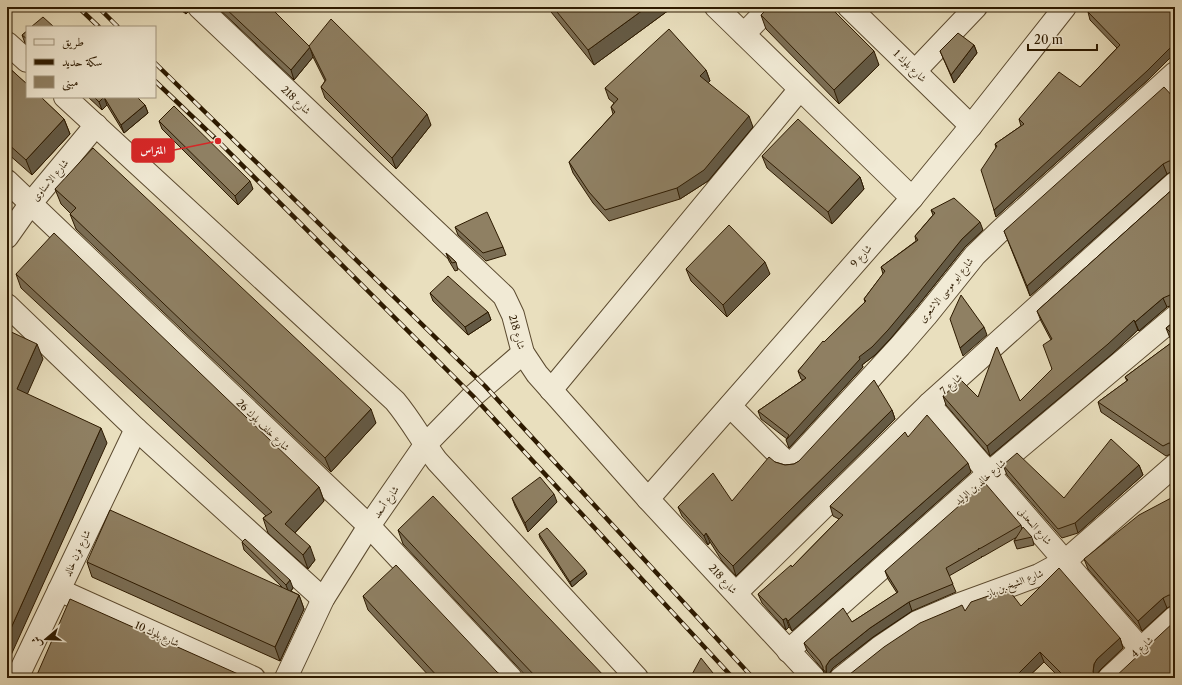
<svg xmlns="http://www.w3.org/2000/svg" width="1182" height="685" viewBox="0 0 1182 685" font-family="'Libre Caslon Text',Amiri,serif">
	<rect width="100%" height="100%" fill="#e9dfbe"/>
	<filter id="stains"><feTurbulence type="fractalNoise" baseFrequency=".005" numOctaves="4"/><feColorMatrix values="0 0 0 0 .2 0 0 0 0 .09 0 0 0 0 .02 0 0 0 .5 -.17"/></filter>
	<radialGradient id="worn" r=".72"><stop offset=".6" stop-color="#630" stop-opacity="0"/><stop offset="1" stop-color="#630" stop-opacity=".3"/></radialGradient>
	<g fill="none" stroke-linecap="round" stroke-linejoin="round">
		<!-- minor casing -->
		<g stroke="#5c4b30" stroke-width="24">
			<g id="minor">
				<path d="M199 7 504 296 513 315 523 353 537 374 648 499 814 678"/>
				<path d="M716 7 912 198"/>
				<path d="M849 7 971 126"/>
				<path d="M744 34 770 7"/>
				<path d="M7 43 27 61"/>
				<path d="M915 71 976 7"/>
				<path d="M65 97 395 401C411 420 422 441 437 461L637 678"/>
				<path d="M7 181 369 526 511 678"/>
				<path d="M7 237 31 203 96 125"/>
				<path d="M7 305 136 429 323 599"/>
				<path d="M551 390 800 89"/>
				<path d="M929 404 1140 648"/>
				<path d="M730 406 782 458 786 461 791 462 796 459 900 346 926 316 975 255 1001 230 1175 73"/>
				<path d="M648 499 912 198 971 126 1065 7"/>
				<path d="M59 590 254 678"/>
				<path d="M736 593 929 404 1175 183"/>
				<path d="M788 651 989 473 1175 317"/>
				<path d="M17 678 136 429"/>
				<path d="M286 678 323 599 369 526 425 445 473 396 523 353"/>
				<path d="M841 678 880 647 917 622 957 605 1039 575 1065 561 1175 465"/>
				<path d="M1109 678 1175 617"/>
			</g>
		</g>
		<!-- minor -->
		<use href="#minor" stroke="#f1ead5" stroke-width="22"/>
		<!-- rail casing -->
		<g stroke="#2d1a00" stroke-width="4.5">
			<g id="rail">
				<path d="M78 7 99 27"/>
				<path d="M98 7 118 27"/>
				<path d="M155 63 485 386 753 678"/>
				<path d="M155 81 218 141 473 396 733 678"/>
			</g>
		</g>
		<!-- rail -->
		<use href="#rail" stroke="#f1ead5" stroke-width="3" stroke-dasharray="9" stroke-linecap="butt"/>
	</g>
	<!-- wall -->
	<g fill="#7b6e55" stroke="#2d1a00">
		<path d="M177 7H187L188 12 186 14Z"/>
		<path d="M217 7H270L310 47 431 125 396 169 325 98 321 87 325 81 313 57 294 80Z"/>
		<path d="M547 7H673L594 65Z"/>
		<path d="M744 7H753L748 11Z"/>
		<path d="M1093 7 1149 79 996 217 994 210 996 148 995 144 1021 126 1019 119 1080 87 1117 48 1090 20 1088 12Z"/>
		<path d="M761 15 879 65 839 104 766 29Z"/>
		<path d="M27 31V44L25 43 22 35Z"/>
		<path d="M974 45 977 53 954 83 940 51Z"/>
		<path d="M7 66 64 119 70 134 32 175 7 153Z"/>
		<path d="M706 70 710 81 708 83 753 127 708 181 680 199 609 221 593 203 573 173 569 162 613 114 611 107 614 103 609 99 605 88Z"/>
		<path d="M88 97H137L145 105 148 113 124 133 107 105 102 110Z"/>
		<path d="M1175 99V171H1172L1167 174 1030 296 1004 231Z"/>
		<path d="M159 121 253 189 238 205 162 129Z"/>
		<path d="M762 156 860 177 864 189 832 224 767 168Z"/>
		<path d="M1175 187V305H1173L1167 307 1139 331 1138 330 1112 354 990 456 946 405 943 396 978 397 1020 401 1052 369 1051 340 1041 321 1037 311Z"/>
		<path d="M55 189 376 423 331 472 76 229 70 214H71L61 204Z"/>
		<path d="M931 210 983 230 965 247 916 308 891 338 875 355 862 365 863 367 789 448 787 439 761 419 758 411 803 380 801 379 798 371 824 342 865 302 864 299 883 274 881 267 916 241 915 236 933 215Z"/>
		<path d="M455 227 503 247 506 255 486 261 458 235Z"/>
		<path d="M446 253 456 262 458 270 455 271 449 261Z"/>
		<path d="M686 269 770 274 727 317 691 281Z"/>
		<path d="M16 274 319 487 324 501 295 533 315 560 308 569 268 533 263 518 266 516 21 288Z"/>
		<path d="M430 293 488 312 491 320 468 335 433 301Z"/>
		<path d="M1175 321V453H1173L1166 456 1101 412 1098 402 1127 381 1125 377 1174 341 1170 338 1166 328Z"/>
		<path d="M892 410 895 419 736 576 722 561 710 542 708 545 682 516 678 507 732 501 775 462 785 465 794 464Z"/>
		<path d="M908 437 971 472 792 631 789 627 786 630 762 603 758 594 792 567 839 519 833 516 830 506Z"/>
		<path d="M1003 465 1064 498 1139 465 1143 475 1078 533 1062 538 1007 475Z"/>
		<path d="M512 498 557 502 528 532 515 506Z"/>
		<path d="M1175 499V605H1173L1167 608 1142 631 1088 569 1084 559Z"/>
		<path d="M1021 525 1022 529 1032 537 1034 545 1017 549 1014 541 1017 537 984 556 981 557H982L949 576 956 592 912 611 873 637 833 668 829 674V678H826L823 670 807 651 804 643 852 622 897 593 888 579 885 571Z"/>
		<path d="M398 530 606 678H528L403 544Z"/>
		<path d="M539 534 587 574 572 587 540 538Z"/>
		<path d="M242 542 293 588 291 591 299 595 304 609 280 661 92 577 87 562 282 587 244 550Z"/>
		<path d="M363 596 497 672 503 678H431L368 610Z"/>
		<path d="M1021 606 1120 638 1123 648 1101 669 1097 674V677L1098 678H1060L1044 662 1027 678H845L965 611Z"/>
	</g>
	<!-- shaded-wall -->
	<g fill="#645a45" stroke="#2d1a00">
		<path d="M183 7H187L188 12 186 14Z"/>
		<path d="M647 7H673L594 65 588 50Z"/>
		<path d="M747 7H753L748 11Z"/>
		<path d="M1175 43V53L1149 79 996 217 994 210Z"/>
		<path d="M974 45 977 53 954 83 951 75Z"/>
		<path d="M310 47 313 57 294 80 291 70Z"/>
		<path d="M874 51 879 65 839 104 834 90Z"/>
		<path d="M706 70 710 81 704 87 700 76Z"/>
		<path d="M104 97 107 105 102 110 99 102Z"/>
		<path d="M145 105 148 113 124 133 121 125Z"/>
		<path d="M427 114 431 125 396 169 392 158Z"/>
		<path d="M749 116 753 127 708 181 680 199 677 188Z"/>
		<path d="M64 119 70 134 32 175 26 160Z"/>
		<path d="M1163 164 1167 174 1030 296 1027 286Z"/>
		<path d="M860 177 864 189 832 224 828 212Z"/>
		<path d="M250 181 253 189 238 205 235 196Z"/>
		<path d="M980 222 983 230 965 247 916 308 891 338 875 355 862 365 863 367 789 448 786 440 962 239Z"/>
		<path d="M765 262 770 274 727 317 723 305Z"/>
		<path d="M1163 298 1167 307 1139 331 1135 322Z"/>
		<path d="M488 312 491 320 468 335 465 327Z"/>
		<path d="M1134 320 1138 330 1112 354 990 456 987 446Z"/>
		<path d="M984 327 987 335 963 356 960 348Z"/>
		<path d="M37 344 43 359 23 404 17 389Z"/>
		<path d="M371 409 376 423 331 472 325 458Z"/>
		<path d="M892 410 895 419 736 576 733 566Z"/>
		<path d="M101 428 107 443 7 664V637Z"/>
		<path d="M968 463 971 472 792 631 788 621Z"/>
		<path d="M1139 465 1143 475 1078 533 1075 523Z"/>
		<path d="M319 487 324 501 290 538 285 524Z"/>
		<path d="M554 494 557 502 528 532 525 523Z"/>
		<path d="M706 533 710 542 708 545 704 536Z"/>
		<path d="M310 546 315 560 308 569 303 555Z"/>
		<path d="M585 570 587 574 572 587 570 582Z"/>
		<path d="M290 580 293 588 289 593 286 585Z"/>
		<path d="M299 595 304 609 280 661 275 647Z"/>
		<path d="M1163 598 1167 608 1142 631 1138 621Z"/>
		<path d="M909 602 912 611 873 637 833 668 829 674V678H828L826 671V666L830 660 870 628Z"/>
		<path d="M786 618 789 627 786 630 783 620Z"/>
		<path d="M1120 638 1123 648 1101 669 1097 674V678L1093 672 1094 664 1097 659Z"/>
		<path d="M1040 652 1044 662 1027 678H1014Z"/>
	</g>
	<!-- building -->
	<g fill="#8f8063" stroke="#2d1a00">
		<path d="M224 7H270L310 47 291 70Z"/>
		<path d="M553 7H647L588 50Z"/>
		<path d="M769 7H830L874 51 834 90 761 15Z"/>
		<path d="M1093 7H1175V43L1147 71 994 210 981 170 997 146 995 144 1024 124 1019 119 1059 72 1080 87 1120 45 1088 12Z"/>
		<path d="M43 17 54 27H31Z"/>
		<path d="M331 19 427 114 392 158 321 87 326 80 309 46Z"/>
		<path d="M669 29 706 70 700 76 749 116 704 170 677 188 605 210 589 192 569 162 615 112 611 107 618 99 605 88Z"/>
		<path d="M27 31V39L22 35Z"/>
		<path d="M958 33 974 45 951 75 940 51Z"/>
		<path d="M7 66 27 84V97H41L64 119 26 160 7 143Z"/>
		<path d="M1164 87 1175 99V119L1172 121 1175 124V161H1169L1163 164 1027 286 1004 231Z"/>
		<path d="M94 97H104L99 102Z"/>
		<path d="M104 97H137L145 105 121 125Z"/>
		<path d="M174 106 250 181 235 196 159 121Z"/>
		<path d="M798 119 860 177 828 212 762 156Z"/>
		<path d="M93 148 371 409 325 458 70 214 76 208 55 189Z"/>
		<path d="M1175 187V296L1170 295 1163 298 1135 322 1134 320 1108 344 987 446 943 396 961 380 978 397 996 348 997 347 1020 401 1052 369 1043 345 1052 339 1037 311Z"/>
		<path d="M954 198 980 222 962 239 913 300 888 330 872 347 859 357 860 359 786 440 789 435 758 411 806 378 798 371 823 341 824 342 866 301 864 299 885 271 881 267 918 240 915 236 935 213 931 210Z"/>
		<path d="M487 212 503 247 483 253 455 227Z"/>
		<path d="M729 225 765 262 723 305 686 269Z"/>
		<path d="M54 233 319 487 285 524 310 546 303 555 263 518 272 512 16 274Z"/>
		<path d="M446 253 456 262 452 263Z"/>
		<path d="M448 276 488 312 465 327 430 293Z"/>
		<path d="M961 295 984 327 960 348 950 319Z"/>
		<path d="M1175 321V337L1166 328Z"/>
		<path d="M7 330 37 344 17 389 101 428 7 637Z"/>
		<path d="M1175 340V444L1169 443 1163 446 1098 402 1128 380 1125 377Z"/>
		<path d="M874 380 892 410 733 566 719 552 706 533 704 536 678 507 713 473 732 501 769 457 775 462 785 465 794 464 799 461Z"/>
		<path d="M927 415 968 463 788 621 786 618 783 620 758 594 791 565 792 567 843 515 830 506 905 432 908 437Z"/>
		<path d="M1111 439 1139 465 1075 523 1058 529 1003 465 1017 453 1064 498Z"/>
		<path d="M540 477 554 494 525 523 512 498Z"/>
		<path d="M985 483 1021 525 981 548 978 549H979L946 568 953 584 909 602 870 628 830 660 826 666V671L827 674 823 669V667L820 661 804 643 843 608 852 622 898 592 885 571Z"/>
		<path d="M433 496 606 678H537L515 655 398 530Z"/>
		<path d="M1173 497 1175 499V596L1169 595 1163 598 1138 621 1084 559 1139 515Z"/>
		<path d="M110 510 299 595 275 647 87 562Z"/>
		<path d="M1023 527 1032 537 1014 541Z"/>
		<path d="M547 528 585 570 570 582 539 534Z"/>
		<path d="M245 539 290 580 286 585 242 542Z"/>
		<path d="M396 565 497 672 501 675 503 678H439L363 596Z"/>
		<path d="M1059 568 1120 638 1097 659 1094 664 1093 672 1096 677 1098 678H1066L1040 652 1014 678H845L884 647 920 623 958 607 962 605 965 611 971 602 1008 589 1021 606Z"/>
		<path d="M70 599 247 678H33L34 676 36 677Z"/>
		<path d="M1175 621V678H1113H1114Z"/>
		<path d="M701 658 717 678H690Z"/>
	</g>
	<g text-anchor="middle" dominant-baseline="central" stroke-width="3.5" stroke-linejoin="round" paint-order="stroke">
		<!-- street labels -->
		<g font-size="10" fill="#2d1a00" stroke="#f1ead5">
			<text transform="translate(910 66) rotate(44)">شارع بلوك 1</text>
			<text transform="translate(296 100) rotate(43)">شارع 218</text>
			<text transform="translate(50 180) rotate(-50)">شارع الاسناوى</text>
			<text transform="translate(861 256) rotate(-49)">شارع 9</text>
			<text transform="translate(946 290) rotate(-51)">شارع ابو موسى الاشعرى</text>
			<text transform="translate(517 332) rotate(74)">شارع 218</text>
			<text transform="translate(951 384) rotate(-42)">شارع 7</text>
			<text transform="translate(263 425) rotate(44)">شارع خلف بلوك 26</text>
			<text transform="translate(980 482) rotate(-41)">شارع خالد بن الوليد</text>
			<text transform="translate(386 502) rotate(-55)">شارع أسعد</text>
			<text transform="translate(1035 526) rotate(49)">شارع السعدنى</text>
			<text transform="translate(77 553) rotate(-65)">شارع فرن خالد</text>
			<text transform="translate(723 579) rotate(47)">شارع 218</text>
			<text transform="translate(1015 583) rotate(-21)">شارع الشيخ بن باز</text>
			<text transform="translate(157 634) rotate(24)">شارع بلوك 10</text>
			<text transform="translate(1142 647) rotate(-43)">شارع 4</text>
		</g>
	</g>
	<!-- callouts -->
	<path fill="none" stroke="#d62828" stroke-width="1.5" d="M218 141L174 150"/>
	<circle fill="#d62828" stroke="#f1ead5" stroke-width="1.5" cx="218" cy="141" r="4"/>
	<rect fill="#d62828" stroke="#d62828" stroke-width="1.5" x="132" y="139" width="42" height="23" rx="4"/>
	<g font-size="11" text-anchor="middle" font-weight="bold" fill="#fff">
		<text x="153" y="154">المتراس</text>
	</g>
	<!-- margin -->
	<rect width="1182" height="685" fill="none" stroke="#e9dfbe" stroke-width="24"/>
	<rect x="8" y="8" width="1166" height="669" fill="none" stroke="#2d1a00" stroke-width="2"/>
	<rect x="12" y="12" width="1158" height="661" fill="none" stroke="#2d1a00"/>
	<!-- legend -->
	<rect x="26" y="26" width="130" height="72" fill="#f1ead5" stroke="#a39780"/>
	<rect x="34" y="39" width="20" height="6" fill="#f1ead5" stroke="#a39780"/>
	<text x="62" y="46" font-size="12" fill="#2d1a00">طريق</text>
	<rect x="34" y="59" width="20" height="6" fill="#2d1a00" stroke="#a39780"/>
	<text x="62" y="66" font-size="12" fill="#2d1a00">سكة حديد</text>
	<rect x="34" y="76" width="20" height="12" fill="#8f8063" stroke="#a39780"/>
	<text x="62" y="86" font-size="12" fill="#2d1a00">مبنى</text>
	<!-- north arrow -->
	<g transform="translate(46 639) rotate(251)" stroke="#f1ead5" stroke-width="3" paint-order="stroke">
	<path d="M0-3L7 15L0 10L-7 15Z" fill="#2d1a00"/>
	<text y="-6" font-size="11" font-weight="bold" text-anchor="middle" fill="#2d1a00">ش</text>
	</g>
	<!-- scale -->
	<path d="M1028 44v6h69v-6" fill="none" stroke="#2d1a00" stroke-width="2"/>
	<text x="1034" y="44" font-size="12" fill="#2d1a00" stroke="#f1ead5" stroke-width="3" paint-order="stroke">20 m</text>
	<rect width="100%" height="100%" filter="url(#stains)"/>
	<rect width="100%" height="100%" fill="url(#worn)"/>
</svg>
